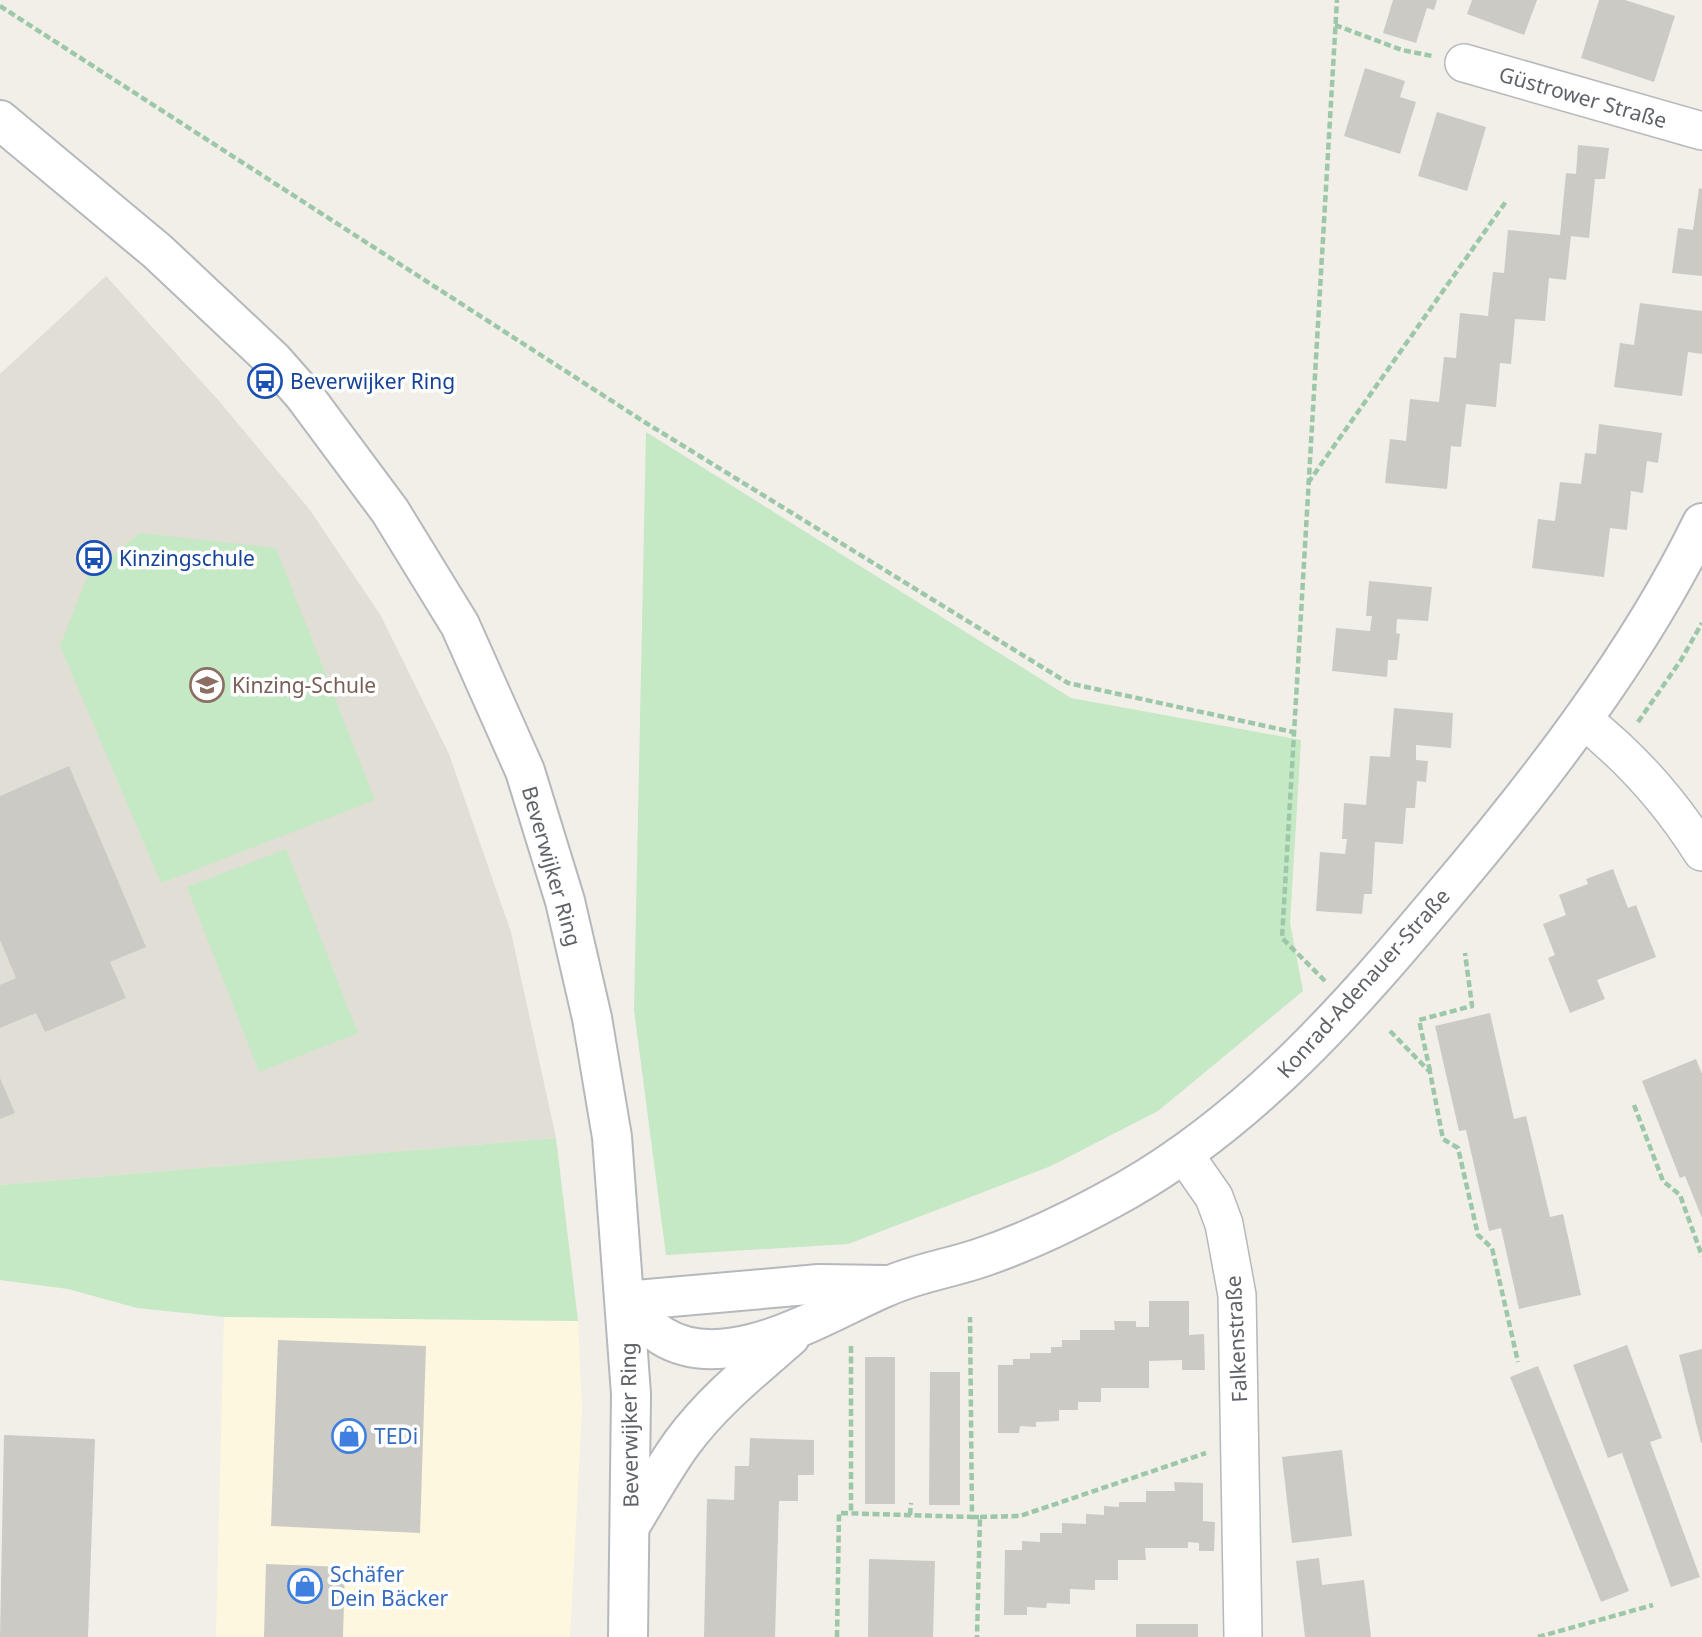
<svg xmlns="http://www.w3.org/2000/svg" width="1702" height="1637" viewBox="0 0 1702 1637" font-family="'Noto Sans',sans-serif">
	<rect width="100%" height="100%" fill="#f1efe8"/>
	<!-- commercial -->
	<path fill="#fef7e0" d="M224 1317 578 1321 582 1410 570 1637H216Z"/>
	<!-- education -->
	<path fill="#e1ded6" d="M106 276 219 401 310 510 381 616 449 754 511 932 556 1138 0 1185V374Z"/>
	<!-- green -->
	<g fill="#c5e8c5">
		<path d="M646 432 1071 698 1301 740 1290 923 1303 991 1158 1111 1051 1166 848 1244 666 1255 634 1010Z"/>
		<path d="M140 533 276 548 375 800 161 883 60 646 87 577Z"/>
		<path d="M286 849 358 1033 259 1072 187 887Z"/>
		<path d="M556 1138 578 1321 224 1317 137 1308 68 1289 0 1280V1185Z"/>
	</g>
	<!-- building -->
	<g fill="#cccac5">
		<path d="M1393 0H1437L1434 10 1427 8 1416 43 1383 33Z"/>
		<path d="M1472 0H1537L1524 35 1467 14Z"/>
		<path d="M1599 0H1625L1675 16 1654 82 1581 58Z"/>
		<path d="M1365 68 1405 81 1400 97 1416 102 1400 154 1344 136Z"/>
		<path d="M1437 112 1486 127 1467 191 1418 176Z"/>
		<path d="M1578 145 1609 148 1605 179H1595L1589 238 1571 236 1566 280 1549 278 1545 321 1515 319 1511 364 1500 363 1496 407 1466 404 1461 447 1451 446 1447 489 1385 483 1390 439 1406 441 1410 399 1439 402 1444 357 1456 358 1460 313 1488 316 1493 272 1504 273 1508 230 1560 235 1566 173 1576 174Z"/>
		<path d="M1699 188 1702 189V276L1672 273 1678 228 1693 230Z"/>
		<path d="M1640 303 1702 311V354L1688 352 1682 396 1614 387 1620 343 1634 345Z"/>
		<path d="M1599 424 1662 433 1658 463 1647 461 1643 493 1631 491 1627 530 1610 528 1604 577 1532 568 1538 519 1555 521 1560 482 1581 484 1585 453 1596 454Z"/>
		<path d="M1369 581 1432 587 1428 621 1397 619 1396 633 1400 634 1397 660H1388L1387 677 1332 671 1336 628 1370 631 1372 616H1366Z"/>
		<path d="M1394 708 1453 713 1451 748 1416 745V760L1428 761 1426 782 1417 781 1415 808H1406L1403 844 1375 842 1372 894H1364L1362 914 1316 911 1320 852 1345 854 1347 839H1342L1344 803 1366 805 1370 756 1390 757Z"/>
		<path d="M69 766 146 947 110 962 126 998 45 1032 36 1013 0 1028V985L16 978 0 940V796Z"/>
		<path d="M1613 869 1628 908 1636 905 1656 957 1597 980 1605 999 1570 1013 1548 958 1555 955 1543 924 1566 915 1559 895 1588 884 1586 879Z"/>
		<path d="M1490 1013 1514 1119 1526 1116 1550 1217 1563 1214 1581 1295 1519 1309 1501 1228 1489 1231 1466 1130 1459 1131 1435 1026Z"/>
		<path d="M1696 1059 1702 1074V1218L1685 1176 1680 1178 1642 1081Z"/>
		<path d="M0 1078 15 1113 0 1119Z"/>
		<path d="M1149 1301H1189V1335L1204 1334 1205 1370H1182V1360L1149 1361V1388H1101V1402H1078V1410H1059V1421L1036 1422V1427L1020 1426 1019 1433H998V1365H1013V1359H1030V1353H1051V1347H1062V1340H1080V1330H1115L1114 1321H1136V1327H1149Z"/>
		<path d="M278 1340 426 1346 420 1533 271 1526Z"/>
		<path d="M1627 1345 1662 1438 1650 1442 1700 1577 1671 1587 1622 1453 1608 1458 1573 1365Z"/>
		<path d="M1702 1349V1443H1701L1679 1355Z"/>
		<rect x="865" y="1357" width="30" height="147"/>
		<path d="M1538 1366 1629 1591 1601 1602 1510 1377Z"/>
		<path d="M930 1372H960V1505H929Z"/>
		<path d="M4 1435 95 1439 88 1637H0Z"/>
		<path d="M750 1438 814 1440V1475H798V1501H779L775 1637H704L707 1499 734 1500 735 1466H749Z"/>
		<path d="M1342 1450 1352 1536 1292 1543 1282 1457Z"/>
		<path d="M1174 1482 1203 1483V1521L1215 1522 1214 1551H1199V1543L1188 1542V1548H1145L1146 1560H1118V1580H1095V1590L1070 1589V1604L1047 1603 1046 1608 1027 1607V1615H1004L1005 1550H1022V1541L1040 1542V1533H1062V1523L1086 1524V1514L1104 1515V1506L1119 1507V1502H1146V1491H1175Z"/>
		<path d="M1319 1558 1322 1585 1364 1580 1371 1637H1305L1296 1561Z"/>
		<path d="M869 1559 935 1561 933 1637H868Z"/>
		<path d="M266 1564 345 1567 343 1637H264Z"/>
		<rect x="1136" y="1624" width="62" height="13"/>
	</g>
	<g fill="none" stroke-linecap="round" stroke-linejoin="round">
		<!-- minor casing -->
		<g stroke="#b5b8bc" stroke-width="40">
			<g id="minor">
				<path d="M1464 63 1702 131"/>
				<path d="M1582 719C1631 757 1669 800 1702 852"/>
				<path d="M1184 1154 1214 1197 1224 1224 1237 1295 1243 1637"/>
			</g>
		</g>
		<!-- tertiary casing -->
		<g stroke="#b5b8bc" stroke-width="42">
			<g id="tertiary">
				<path d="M0 120 157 251 273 360 303 394 390 511 460 625 525 771 565 901 592 1018 612 1137 631 1394 628 1637"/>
				<path d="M625 1301C637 1313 648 1327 662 1336 728 1377 826 1312 886 1287 916 1273 952 1268 983 1257 1033 1240 1081 1216 1127 1190 1254 1117 1350 1007 1443 896 1538 784 1638 655 1702 523"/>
				<path d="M625 1301 819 1284 885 1285"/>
				<path d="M630 1526C647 1499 663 1469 682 1443 712 1402 752 1370 790 1337"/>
			</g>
		</g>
		<!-- path -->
		<g stroke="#9cc7a9" stroke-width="4.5" stroke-dasharray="7 3.5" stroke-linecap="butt">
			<path d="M0 6 646 423 1068 683 1293 732"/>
			<path d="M1335 25 1402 50 1432 56"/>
			<path d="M1308 483 1507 200"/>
			<path d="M1638 722 1681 660 1702 623"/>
			<path d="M1325 981 1282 938 1337 0"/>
			<path d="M1390 1031 1430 1072 1443 1139 1458 1148 1478 1235 1492 1248 1518 1362"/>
			<path d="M1430 1071 1419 1020 1472 1006 1465 953"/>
			<path d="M1634 1105 1663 1181 1680 1195 1702 1256"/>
			<path d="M851 1346V1513"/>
			<path d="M910 1515 911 1503"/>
			<path d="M972 1517H980L977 1637"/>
			<path d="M980 1517 1020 1516 1206 1453"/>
			<path d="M837 1637 839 1513 972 1517 970 1317"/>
			<path d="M1538 1637 1653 1605"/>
		</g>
		<!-- minor -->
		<use href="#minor" stroke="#fff" stroke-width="37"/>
		<!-- tertiary -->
		<use href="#tertiary" stroke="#fff" stroke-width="38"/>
	</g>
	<!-- icons -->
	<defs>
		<g id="bus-ring" transform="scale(1.75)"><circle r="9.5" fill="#fff" stroke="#1a4fb4" stroke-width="1.5"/><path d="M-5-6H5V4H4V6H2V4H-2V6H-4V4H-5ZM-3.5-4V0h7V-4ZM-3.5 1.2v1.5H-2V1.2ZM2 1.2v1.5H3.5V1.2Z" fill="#1a4fb4"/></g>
		<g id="school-ring" transform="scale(1.75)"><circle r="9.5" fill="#fff" stroke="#8d6e63" stroke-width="1.5"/><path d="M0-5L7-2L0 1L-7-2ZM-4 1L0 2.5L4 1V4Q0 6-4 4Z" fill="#8d6e63"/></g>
		<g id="shop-ring" transform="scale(1.75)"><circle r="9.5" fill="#fff" stroke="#3f7fe0" stroke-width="1.5"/><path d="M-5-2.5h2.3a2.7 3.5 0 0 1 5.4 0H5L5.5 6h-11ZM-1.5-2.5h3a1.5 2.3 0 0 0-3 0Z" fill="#3f7fe0"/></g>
	</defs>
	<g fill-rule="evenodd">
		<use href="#bus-ring" x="265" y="381"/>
		<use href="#bus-ring" x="94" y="558"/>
		<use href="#school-ring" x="207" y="685"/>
		<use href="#shop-ring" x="349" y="1436"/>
		<use href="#shop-ring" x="305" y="1586"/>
	</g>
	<g text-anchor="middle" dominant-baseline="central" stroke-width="7" stroke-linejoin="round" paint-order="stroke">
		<!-- street labels -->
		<g font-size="21" fill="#5f6368" stroke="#fff">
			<text transform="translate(1583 97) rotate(16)">Güstrower Straße</text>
			<text transform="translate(552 866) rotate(74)">Beverwijker Ring</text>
			<text transform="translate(1363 983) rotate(-48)">Konrad-Adenauer-Straße</text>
			<text transform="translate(1236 1339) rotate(-93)">Falkenstraße</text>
			<text transform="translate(629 1425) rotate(-91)">Beverwijker Ring</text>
		</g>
		<!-- transit labels -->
		<g font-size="21" fill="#164399" stroke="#fff" text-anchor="start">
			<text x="290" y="381">Beverwijker Ring</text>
			<text x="119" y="558">Kinzingschule</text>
		</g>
		<!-- education labels -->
		<g font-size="21" fill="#785e54" stroke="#fff" text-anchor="start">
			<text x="232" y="685">Kinzing-Schule</text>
		</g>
		<!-- shop labels -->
		<g font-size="21" fill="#366cbe" stroke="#fff" text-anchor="start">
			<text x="374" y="1436">TEDi</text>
			<text x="330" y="1574">Schäfer<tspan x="330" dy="24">Dein Bäcker</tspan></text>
		</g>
	</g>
</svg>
